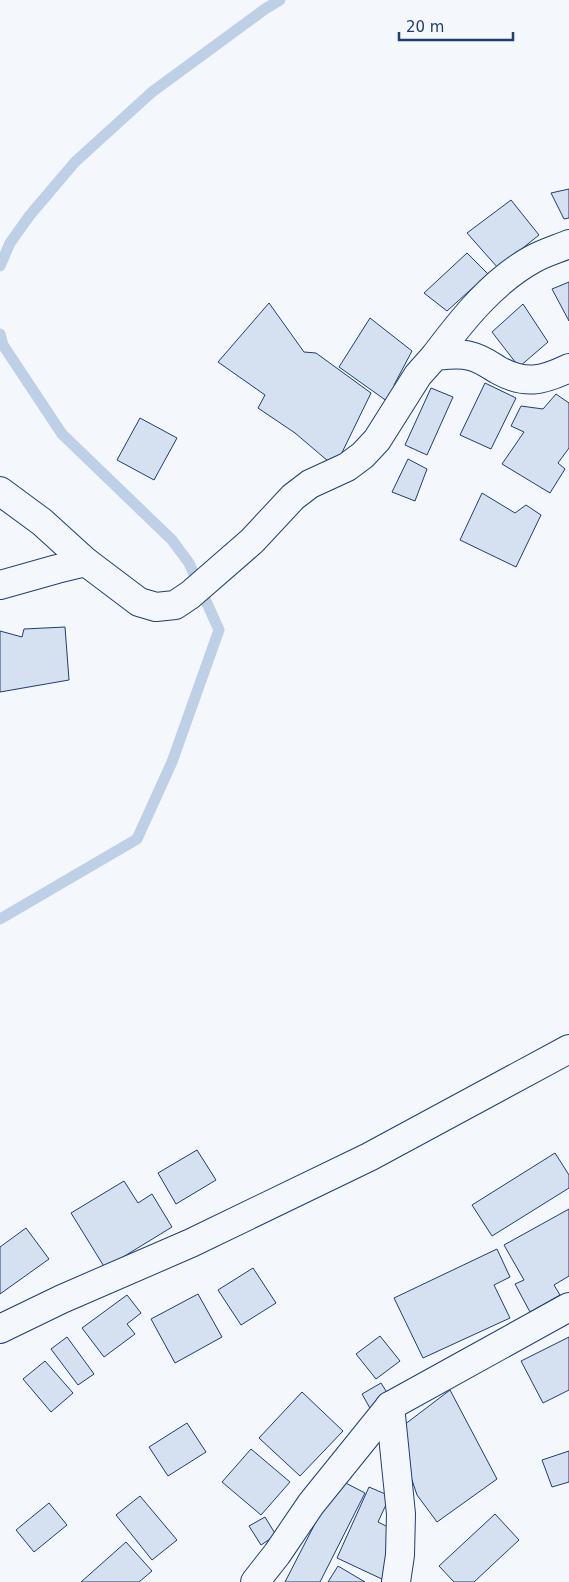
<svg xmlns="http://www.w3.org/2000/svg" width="569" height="1582" viewBox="0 0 569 1582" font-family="'DejaVu Sans',sans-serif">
	<rect width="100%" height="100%" fill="#f4f7fb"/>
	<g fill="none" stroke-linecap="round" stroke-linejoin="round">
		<!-- stream -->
		<g stroke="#bed0e5" stroke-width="11">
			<path d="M0 266 10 243 30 215 75 162 152 92 265 9 280 0"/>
			<path d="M0 334 3 345 62 434 172 540 189 563 219 630 172 762 137 839 0 919"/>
		</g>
	</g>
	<!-- building -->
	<g fill="#d5e0f0" stroke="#1d3f73">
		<path d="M569 189V218L564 219 551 193Z"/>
		<path d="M511 200 539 235 498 268 467 233Z"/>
		<path d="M467 253 488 274 447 311 424 293Z"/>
		<path d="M569 282V321L552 289Z"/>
		<path d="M269 303 304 352 316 353 371 393 335 467 295 433 258 408 265 395 218 362Z"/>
		<path d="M523 304 548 342 519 367 492 332Z"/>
		<path d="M370 318 412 351 394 385 399 392 391 404 339 367Z"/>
		<path d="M485 383 516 398 491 449 460 435Z"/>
		<path d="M431 388 453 397 427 455 405 445Z"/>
		<path d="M556 394 569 403V448L558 463 565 469 550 493 502 464 524 432 511 426 521 406 543 409Z"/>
		<path d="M140 418 177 438 154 480 117 460Z"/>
		<path d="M408 459 427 469 415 501 392 492Z"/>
		<path d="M482 493 515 513 526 505 541 515 516 567 460 540Z"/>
		<path d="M65 627 69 680 0 692V631L22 637 24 629Z"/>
		<path d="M197 1150 216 1180 176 1204 158 1173Z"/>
		<path d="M555 1153 569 1175V1188L492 1236 472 1205Z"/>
		<path d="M124 1181 138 1203 152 1194 172 1227 105 1268 71 1213Z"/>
		<path d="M569 1209V1276L554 1285 560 1295 530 1312 515 1284 524 1280 504 1245Z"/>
		<path d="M26 1228 49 1259 0 1294V1247Z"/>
		<path d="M497 1249 510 1277 494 1285 510 1318 423 1358 394 1298Z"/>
		<path d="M253 1268 276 1303 241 1325 218 1290Z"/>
		<path d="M198 1294 222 1337 175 1363 151 1319Z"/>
		<path d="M127 1295 141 1313 127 1324 135 1334 104 1357 82 1328Z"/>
		<path d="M380 1336 400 1361 376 1379 356 1354Z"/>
		<path d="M67 1337 94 1374 78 1385 51 1349Z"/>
		<path d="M569 1337V1390L543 1403 521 1361Z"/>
		<path d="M45 1361 73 1393 51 1412 23 1379Z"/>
		<path d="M381 1383 391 1399 371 1410 362 1394Z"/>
		<path d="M450 1390 497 1479 437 1522 417 1495 405 1459 404 1425Z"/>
		<path d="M302 1392 343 1431 300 1476 259 1438Z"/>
		<path d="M187 1423 206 1452 168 1476 149 1447Z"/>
		<path d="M251 1449 290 1482 261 1515 222 1482Z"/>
		<path d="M569 1451V1482L552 1487 542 1460Z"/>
		<path d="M338 1479 365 1493 320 1582H285Z"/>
		<path d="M369 1487 390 1496 378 1522 394 1530 384 1580 337 1558Z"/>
		<path d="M140 1496 177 1540 152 1560 116 1515Z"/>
		<path d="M49 1503 67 1525 34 1552 16 1530Z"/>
		<path d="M495 1514 519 1540 474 1582H454L439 1566Z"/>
		<path d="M265 1517 276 1535 261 1545 249 1526Z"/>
		<path d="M126 1542 152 1571 139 1582H81Z"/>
		<path d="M338 1566 365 1582H328Z"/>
	</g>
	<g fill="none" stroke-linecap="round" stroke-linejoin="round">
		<!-- street casing -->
		<g stroke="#1d3f73" stroke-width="30">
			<g id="street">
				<path d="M435 356C462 320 493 281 533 259 544 253 557 249 569 244"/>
				<path d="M0 491 42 522 86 562"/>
				<path d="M0 585 57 569 86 562 139 602 156 607 175 605 190 595 252 541 293 497 310 484 347 467 363 455 377 440 418 375 435 356C446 355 459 353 470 356 480 358 490 365 498 370 525 385 542 381 569 368"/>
				<path d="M0 1329 62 1299 191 1243 369 1157 569 1049"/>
				<path d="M255 1582 277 1554 311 1504 390 1406"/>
				<path d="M396 1582 400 1555 401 1514 390 1406 569 1307"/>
			</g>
		</g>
		<!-- street -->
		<use href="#street" stroke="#f4f7fb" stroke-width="28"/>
	</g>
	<!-- scale -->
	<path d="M399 32v8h114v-8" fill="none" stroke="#1d3f73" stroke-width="2.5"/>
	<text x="406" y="32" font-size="15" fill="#1d3f73" stroke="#f4f7fb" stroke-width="4" paint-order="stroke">20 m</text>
</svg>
